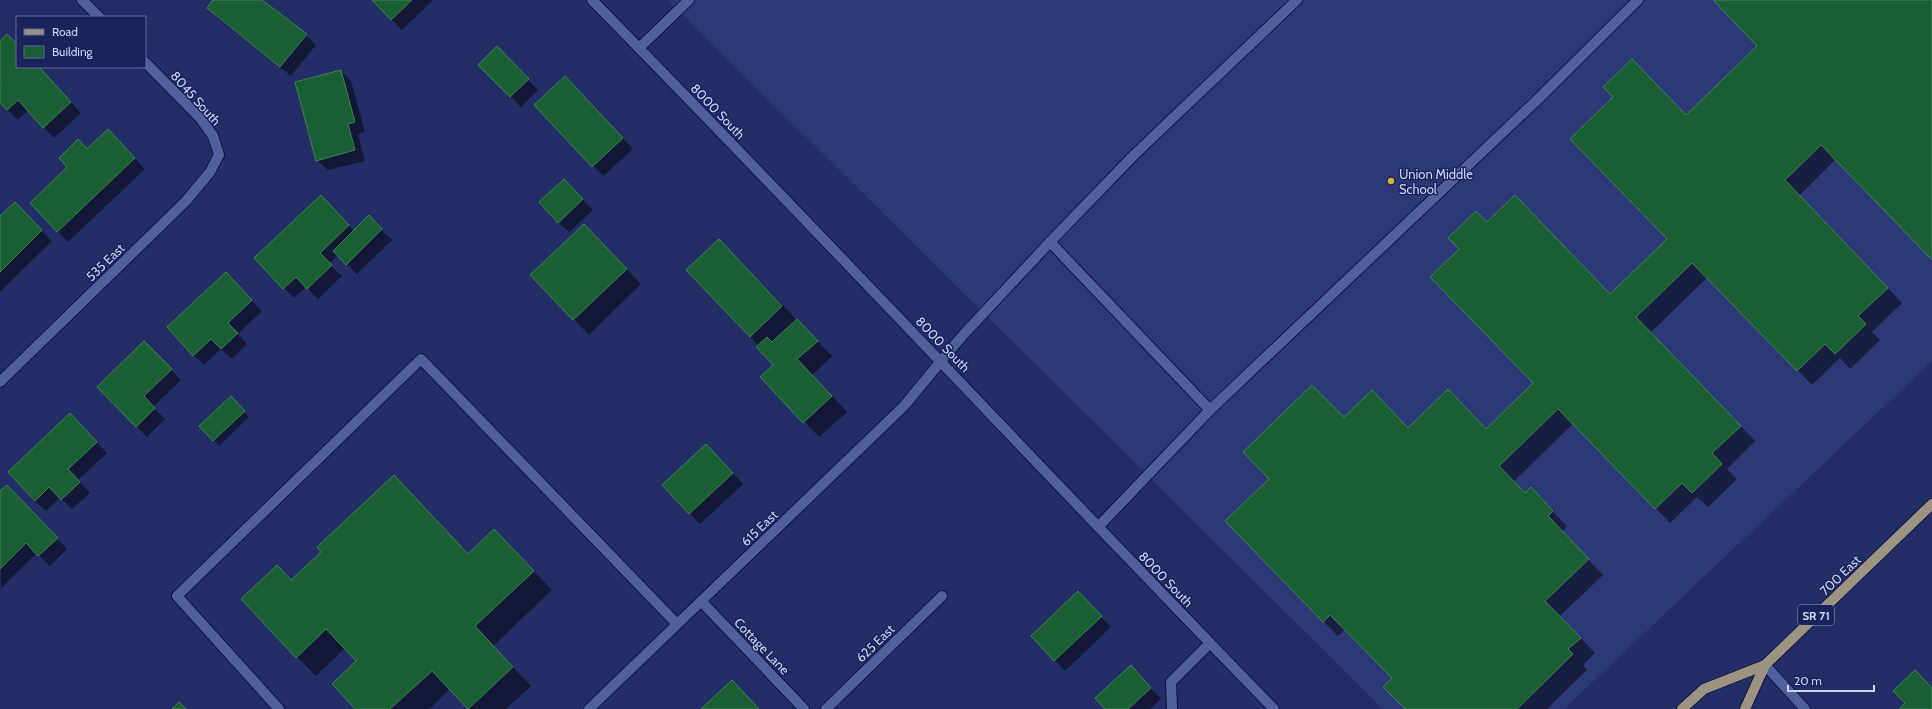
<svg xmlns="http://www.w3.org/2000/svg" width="1932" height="709" viewBox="0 0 1932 709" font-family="Cabin,sans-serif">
	<rect width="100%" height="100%" fill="#242e66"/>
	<!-- built -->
	<path fill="#2d3976" d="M668 0H1932V361L1564 709H1383Z"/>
	<!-- shadow -->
	<g fill="#0007">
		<path d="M214 0H261L306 35 316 45 291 76 218 18 208 8Z"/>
		<path d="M373 0H433L402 30Z"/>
		<path d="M1714 0H1932V258L1836 159 1799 196 1902 303 1872 332 1880 340 1850 369 1840 358 1812 385 1708 277 1650 333 1755 441 1727 469 1737 479 1708 507 1697 497 1670 523 1574 423 1513 482 1525 494 1545 504 1567 526 1562 532 1603 575 1560 616 1595 653 1583 665 1587 670 1547 709H1406L1393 678 1346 629 1338 636 1323 621 1344 418 1408 429 1486 430 1534 383 1487 224 1611 295 1668 239 1686 116 1758 46Z"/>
		<path d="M0 42 17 45V67H38L81 113 54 138 28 110 18 120 0 102V88L3 85 0 82Z"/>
		<path d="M497 48 538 90 521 107 480 65Z"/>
		<path d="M341 71 351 81 365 132 358 134 365 161 328 170 317 160Z"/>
		<path d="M575 88 633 149 603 176 536 105Z"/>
		<path d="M118 141 145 169 68 242 31 203 87 150Z"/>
		<path d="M574 190 593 210 569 232 558 222Z"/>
		<path d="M15 203 52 241 0 292V218Z"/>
		<path d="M331 207 354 231 368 217 392 240 357 274 338 255 329 264 342 276 318 299 306 287 294 298 256 258Z"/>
		<path d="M599 241 641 284 589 335 531 275Z"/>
		<path d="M734 255 832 356 812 375 847 412 819 437 762 377 774 365 750 336Z"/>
		<path d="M236 284 262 311 238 334 247 344 232 359 221 349 204 365 193 355Z"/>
		<path d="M144 342 181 380 153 407 165 419 147 437 98 387Z"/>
		<path d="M236 402 249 417 219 446 200 426Z"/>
		<path d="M80 425 107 453 78 480 90 493 72 509 60 497 46 511 35 501Z"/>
		<path d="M716 456 743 484 700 524 663 485Z"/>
		<path d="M0 493 17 496 67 549 50 566 37 553 1 588Z"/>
		<path d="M494 530 552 590 493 646 531 686 506 709H469L450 689 429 709H357V661L345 648 316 676 297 657 291 581 468 555Z"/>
		<path d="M1078 593 1111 627 1065 671 1032 636Z"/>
		<path d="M1141 677 1161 699 1150 709H1106Z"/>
	</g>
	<!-- building -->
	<g fill="#1a5e33" stroke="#418255">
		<path d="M213 0H262L307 34 280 67 207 8Z"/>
		<path d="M372 0H412L391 20Z"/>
		<path d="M1713 0H1932V260L1821 145 1785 180 1888 288 1858 316 1866 324 1835 354 1825 344 1797 371 1692 263 1636 317 1741 426 1712 453 1722 464 1692 493 1682 483 1655 509 1558 409 1499 466 1525 493 1531 487 1553 511 1548 516 1589 559 1545 601 1581 638 1568 649 1573 654 1517 709H1405L1383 687 1392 678 1330 615 1323 622 1225 521 1269 479 1243 452 1312 385 1344 417 1372 390 1408 428 1448 389 1486 429 1533 383 1430 277 1459 249 1448 238 1476 211 1487 222 1515 195 1610 294 1667 239 1570 139 1613 97 1603 87 1632 59 1686 115 1757 46Z"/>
		<path d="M7 34 17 44V67H39L71 102 43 128 18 100 7 110 0 103V87L2 85 0 83V41Z"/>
		<path d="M497 46 529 79 510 97 478 65Z"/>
		<path d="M341 70 355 122 348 124 355 150 316 161 295 82Z"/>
		<path d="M565 76 623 138 592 167 534 105Z"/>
		<path d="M108 129 135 158 57 232 30 203 67 167 59 158 78 139 87 149Z"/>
		<path d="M564 179 583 199 558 223 539 202Z"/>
		<path d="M321 195 349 225 320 253 332 265 307 289 296 277 283 289 254 258Z"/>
		<path d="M15 202 42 230 0 272V216Z"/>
		<path d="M369 215 382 229 346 265 333 251Z"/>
		<path d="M584 224 627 269 573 320 530 275Z"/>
		<path d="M719 239 782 306 750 337 686 270Z"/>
		<path d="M226 272 252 300 228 323 238 333 221 349 211 339 193 356 167 327Z"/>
		<path d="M797 319 818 341 797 359 832 396 803 423 760 377 773 365 756 347 767 337 772 342Z"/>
		<path d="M144 341 172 369 144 396 155 408 136 427 97 387Z"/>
		<path d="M231 396 245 411 213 441 199 426Z"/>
		<path d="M70 413 97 442 68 469 80 482 61 500 49 487 35 501 8 472Z"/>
		<path d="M706 444 733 473 689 514 662 485Z"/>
		<path d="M394 475 468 554 494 529 534 571 475 626 513 667 468 709 432 671 390 709H355L332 684 356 661 326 629 296 658 241 599 277 565 291 580 321 552 317 547Z"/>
		<path d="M7 485 58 538 38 556 26 543 0 569V491Z"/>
		<path d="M1078 591 1102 616 1054 661 1031 636Z"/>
		<path d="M1131 665 1151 688 1128 709H1105L1095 698Z"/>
		<path d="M1915 670 1932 688V709H1899L1905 703 1893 691Z"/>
		<path d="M732 680 759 709H701Z"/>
		<path d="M179 702 186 709H172Z"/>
	</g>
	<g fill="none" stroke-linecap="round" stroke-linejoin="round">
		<!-- service casing -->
		<g stroke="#0e1349" stroke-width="12">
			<g id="service">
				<path d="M639 48 689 0"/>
				<path d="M1050 242 1210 410"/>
				<path d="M941 361 964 334 1050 242 1134 155 1297 0"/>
				<path d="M1098 527 1210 410 1536 101 1638 0"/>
				<path d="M1765 665 1805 709"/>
				<path d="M279 709 177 596 421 359 677 624"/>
				<path d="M1172 709 1171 682 1210 643"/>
			</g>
		</g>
		<!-- minor casing -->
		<g stroke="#0e1349" stroke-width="12">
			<g id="minor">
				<path d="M82 0 99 17"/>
				<path d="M0 382 186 201 210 172 219 155 213 136 201 119 145 62"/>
				<path d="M701 601 804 709"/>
				<path d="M589 709 904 406 941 361"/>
				<path d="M826 709 942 596"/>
			</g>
		</g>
		<!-- tertiary casing -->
		<g stroke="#0e1349" stroke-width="12">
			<path id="tertiary" d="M592 0C822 234 1045 474 1274 709"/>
		</g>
		<!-- primary casing -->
		<g stroke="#0e1349" stroke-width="12">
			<g id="primary">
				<path d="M1682 709 1704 689 1765 665"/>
				<path d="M1745 709 1765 665 1932 504"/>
			</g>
		</g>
		<!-- service -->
		<use href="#service" stroke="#51609c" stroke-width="10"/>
		<!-- minor -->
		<use href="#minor" stroke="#51609c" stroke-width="10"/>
		<!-- tertiary -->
		<use href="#tertiary" stroke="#51609c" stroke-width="10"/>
		<!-- primary -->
		<use href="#primary" stroke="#9c9480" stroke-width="10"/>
	</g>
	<!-- markers -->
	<circle fill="#d9b334" stroke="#1b245a" stroke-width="1.5" cx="1391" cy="181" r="4"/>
	<g text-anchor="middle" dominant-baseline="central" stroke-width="3" stroke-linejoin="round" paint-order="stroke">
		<!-- shield labels -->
		<rect fill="#1b245a" stroke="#959fc7" stroke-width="1" x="1798" y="605" width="36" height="20" rx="3"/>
		<g font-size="12" font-weight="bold" fill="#c9d4f6">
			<text x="1816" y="615">SR 71</text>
		</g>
		<!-- street labels -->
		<g font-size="13" fill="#c9d4f6" stroke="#1b245a">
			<text transform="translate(196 98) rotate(48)">8045 South</text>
			<text transform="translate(718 111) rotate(46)">8000 South</text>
			<text transform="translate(105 262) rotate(-44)">535 East</text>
			<text transform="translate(943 344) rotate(46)">8000 South</text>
			<text transform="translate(759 528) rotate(-44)">615 East</text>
			<text transform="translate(1840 575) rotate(-44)">700 East</text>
			<text transform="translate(1166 579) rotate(46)">8000 South</text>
			<text transform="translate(875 643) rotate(-44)">625 East</text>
			<text transform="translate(762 646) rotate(46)">Cottage Lane</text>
		</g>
		<!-- poi labels -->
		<g font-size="13" fill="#c9d4f6" stroke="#1b245a" text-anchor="start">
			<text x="1399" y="174">Union Middle<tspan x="1399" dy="15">School</tspan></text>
		</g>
	</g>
	<!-- legend -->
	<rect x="16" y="16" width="130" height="52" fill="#1b245a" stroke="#616a98"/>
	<rect x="24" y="29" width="20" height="6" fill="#9c9480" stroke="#616a98"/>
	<text x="52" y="36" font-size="12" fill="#c9d4f6">Road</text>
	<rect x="24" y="46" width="20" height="12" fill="#1a5e33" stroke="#616a98"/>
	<text x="52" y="56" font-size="12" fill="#c9d4f6">Building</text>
	<!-- scale -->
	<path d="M1788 685v6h86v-6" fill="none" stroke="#c9d4f6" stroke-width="2"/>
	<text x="1794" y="685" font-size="12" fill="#c9d4f6" stroke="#1b245a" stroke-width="3" paint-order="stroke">20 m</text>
</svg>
